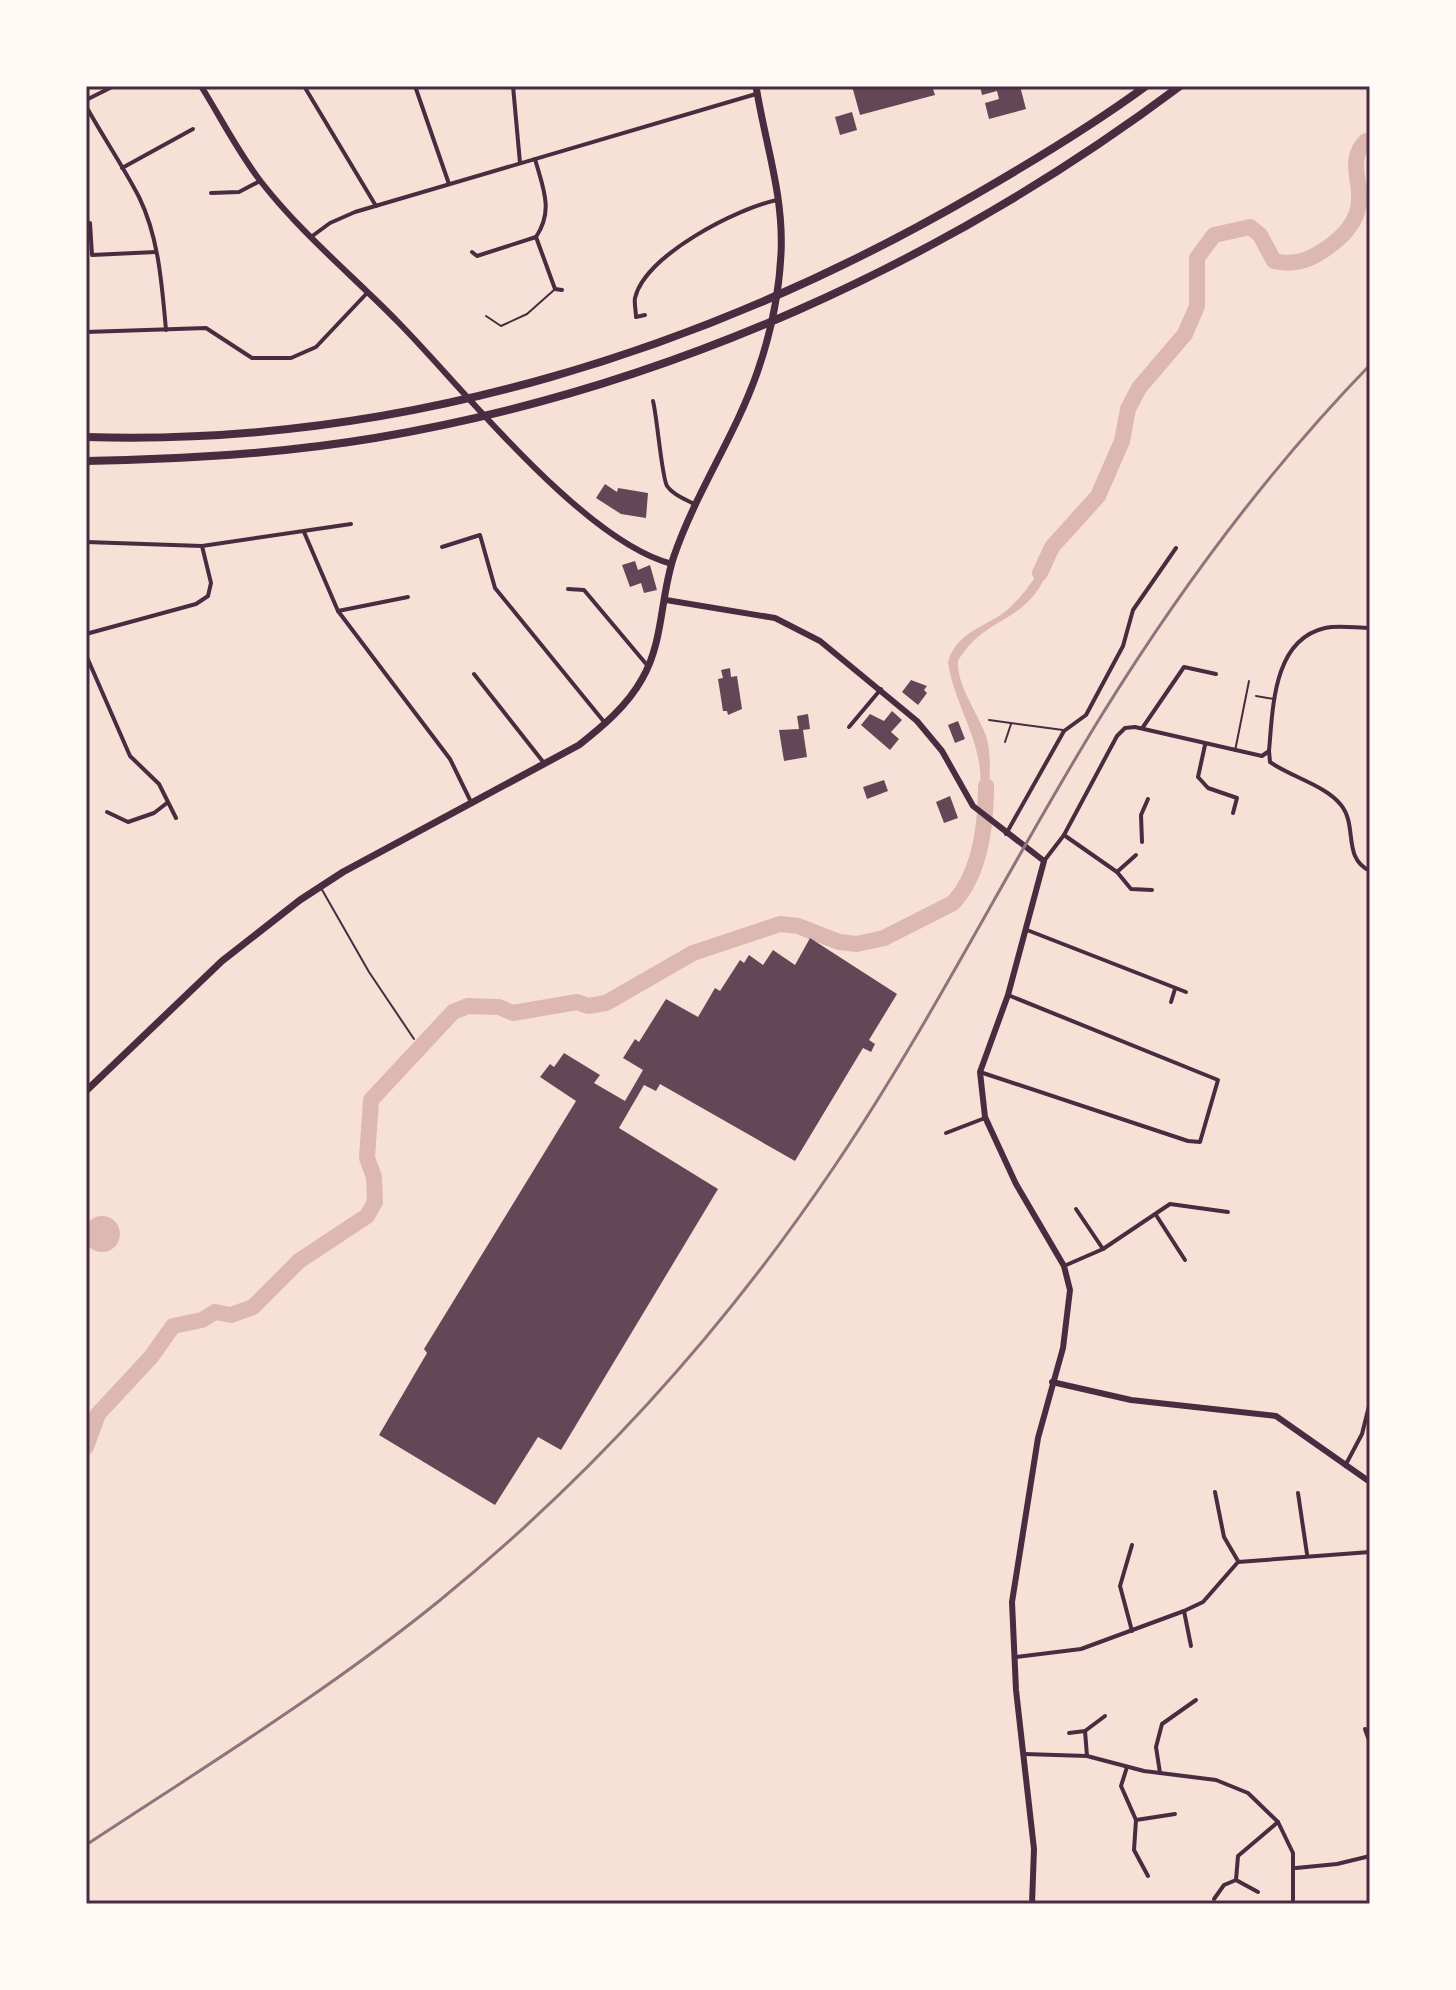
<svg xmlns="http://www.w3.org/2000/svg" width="1456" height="1990" viewBox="0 0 1456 1990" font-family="Jost,sans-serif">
	<rect width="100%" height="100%" fill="#f7e1d7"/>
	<!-- water -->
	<g fill="#dcb8b0">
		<path d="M1046 555H1053C1033 628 988 610 958 661 956 684 979 715 986 736 994 761 986 787 992 811L979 798C988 747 955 710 948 662 957 631 985 628 1007 610 1024 595 1038 576 1046 555Z"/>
		<circle cx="102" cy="1234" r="18"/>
	</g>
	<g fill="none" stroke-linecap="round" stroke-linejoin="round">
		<!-- river -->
		<g stroke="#dcb8b0" stroke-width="16">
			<path d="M1040 573 1052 547 1098 496 1122 441 1128 409 1139 388 1185 334 1197 306V258L1214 235 1250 227 1260 235 1274 261C1292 265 1305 262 1321 252 1393 206 1335 171 1366 141L1370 142"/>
			<path d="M86 1447 98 1414 151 1357 173 1326 202 1320 215 1312 231 1315 253 1307 299 1261 367 1216 375 1202 374 1177 367 1158 371 1100 453 1012 468 1006 499 1007 513 1013 577 1002 588 1006 606 1003 693 953 780 924 798 926 839 942 857 944 884 938 953 903C980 874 986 825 986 786"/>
		</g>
	</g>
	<!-- building -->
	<g fill="#644757">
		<path d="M852 86H932L935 95 860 115Z"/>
		<path d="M980 86H1020L1026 109 989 119 985 103 999 99 997 91 982 95Z"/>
		<path d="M852 112 857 130 840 135 835 117Z"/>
		<path d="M605 484 617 492 618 488 648 493 646 518 621 514 596 498Z"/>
		<path d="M635 561 638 570 650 565 657 590 644 593 641 583 630 587 622 565Z"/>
		<path d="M730 668 731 677 737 676 742 709 728 715 727 711H723L718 679 723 678 721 670Z"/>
		<path d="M911 680 927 686 924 690 927 693 918 705 902 692Z"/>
		<path d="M892 711 902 720 891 732 899 739 890 750 861 725 870 714 884 721Z"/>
		<path d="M808 714 810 729 803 730 807 757 784 761 779 730 799 729 797 716Z"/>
		<path d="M958 721 965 739 955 743 948 725Z"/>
		<path d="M884 780 888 791 867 799 863 787Z"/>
		<path d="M950 796 958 818 944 823 936 802Z"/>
		<path d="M810 938 897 994 869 1040 875 1044 871 1052 863 1048 795 1161 660 1084 656 1091 644 1085 619 1128 718 1189 561 1450 538 1437 495 1505 379 1435 427 1353 424 1349 576 1101 540 1077 550 1064 554 1067 564 1053 600 1075 594 1083 625 1101 643 1070 623 1058 635 1039 639 1042 666 999 698 1017 715 988 720 991 740 960 744 963 749 955 763 965 773 950 795 965Z"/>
	</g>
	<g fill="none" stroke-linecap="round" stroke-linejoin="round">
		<!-- service -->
		<g stroke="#4a2c40" stroke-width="2">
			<path d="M486 316 501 326 527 314 554 290"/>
			<path d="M1256 696 1274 699"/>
			<path d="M989 720 1063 730"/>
			<path d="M1005 742 1011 724"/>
			<path d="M1235 751 1249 681"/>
			<path d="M321 888 369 972 414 1039"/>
		</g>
		<!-- minor -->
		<g stroke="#4a2c40" stroke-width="4">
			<path d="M304 86 376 206"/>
			<path d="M415 86 449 184"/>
			<path d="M513 86 520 163"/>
			<path d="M86 100 114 86"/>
			<path d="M86 106C103 137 123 166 139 197 159 238 162 286 166 330"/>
			<path d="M535 159C543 188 554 210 536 237L555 289 562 290"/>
			<path d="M122 168 193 129"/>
			<path d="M211 193 239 192 260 181"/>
			<path d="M90 223 92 255 156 252"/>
			<path d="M311 237 330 223 355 212 756 94"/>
			<path d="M472 252 477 256 536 237"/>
			<path d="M645 315 636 317C636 311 634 303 635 298 645 255 738 208 777 200"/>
			<path d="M86 332 206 328 252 358H291L316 347 368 292"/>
			<path d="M653 401C657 416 662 479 667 486 673 495 685 499 694 504"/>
			<path d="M304 532 338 611 450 759 472 804"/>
			<path d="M86 542 202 546 351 524"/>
			<path d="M442 547 480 535 495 588 605 723"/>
			<path d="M568 589 584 590 647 665"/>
			<path d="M338 611 408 597"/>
			<path d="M1370 628C1356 628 1339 625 1325 628 1273 640 1273 707 1269 751L1270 762C1291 777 1325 785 1341 805 1358 826 1342 858 1370 871"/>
			<path d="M86 634 196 604 208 596 211 583 202 546"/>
			<path d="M86 655 130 756 159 784 176 818"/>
			<path d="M474 674 544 763"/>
			<path d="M849 727 881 689"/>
			<path d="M1143 727 1184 667 1216 674"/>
			<path d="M1205 745 1198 777 1208 788 1237 798 1233 813"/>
			<path d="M107 812 128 822 154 813 167 803"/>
			<path d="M1006 834 1064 731 1086 715 1123 646 1133 610 1176 548"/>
			<path d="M1064 835 1117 872 1131 889 1152 890"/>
			<path d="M1142 842 1141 815 1148 799"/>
			<path d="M1044 861 1064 835 1117 736 1125 728 1135 727 1262 756 1269 751"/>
			<path d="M1117 872 1136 855"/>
			<path d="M1027 930 1186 992"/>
			<path d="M1171 1002 1175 989"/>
			<path d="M980 1072 1188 1141 1200 1142 1218 1080 1008 995"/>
			<path d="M946 1133 985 1118"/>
			<path d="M1076 1209 1103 1249"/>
			<path d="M1156 1215 1185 1260"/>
			<path d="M1064 1266 1103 1249 1170 1204 1228 1212"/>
			<path d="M1345 1466 1362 1434 1370 1402"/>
			<path d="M1215 1492 1224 1537 1238 1561"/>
			<path d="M1298 1493 1307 1554"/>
			<path d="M1184 1611 1191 1646"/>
			<path d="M1132 1631 1120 1586 1132 1545"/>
			<path d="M1016 1657 1081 1649 1184 1611 1203 1602 1238 1562 1370 1552"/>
			<path d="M1365 1729 1370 1743"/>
			<path d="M1085 1731 1087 1756"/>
			<path d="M1069 1733 1085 1731 1105 1716"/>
			<path d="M1024 1754 1087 1756 1144 1771 1216 1780 1248 1793 1278 1822 1293 1853V1904"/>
			<path d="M1127 1767 1121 1786 1136 1820 1134 1850 1148 1876"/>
			<path d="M1160 1773 1156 1747 1162 1724 1196 1700"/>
			<path d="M1370 1798V1806"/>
			<path d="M1136 1820 1175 1814"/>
			<path d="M1296 1868 1337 1864 1370 1856"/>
			<path d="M1236 1880 1238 1856 1278 1822"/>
			<path d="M1214 1899 1224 1885 1236 1880 1258 1892"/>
		</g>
		<!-- tertiary -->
		<g stroke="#4a2c40" stroke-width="6">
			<path d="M201 86C221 118 239 154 262 183 302 234 352 275 398 322 464 389 583 541 672 564"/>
			<path d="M1052 1382 1131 1400 1276 1416 1370 1482"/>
		</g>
		<!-- secondary -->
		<path stroke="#4a2c40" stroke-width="6" d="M666 600 775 618 820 641 917 721 942 751 973 806 1044 861 1008 995 980 1072 985 1117 1016 1184 1064 1266 1070 1290 1063 1348 1038 1438 1012 1602 1016 1690 1034 1849 1032 1904"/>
		<!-- trunk -->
		<path stroke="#4a2c40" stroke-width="7" d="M86 1091 222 961 300 900 343 872 579 745C603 726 627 706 642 679 664 641 660 597 674 556 696 492 735 436 757 373 770 336 779 294 781 254 784 195 765 143 756 86"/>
		<!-- motorway -->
		<g stroke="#4a2c40" stroke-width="8">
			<path d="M86 437C401 447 708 350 978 193 1035 160 1093 125 1146 86"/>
			<path d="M86 461C183 459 279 454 375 438 666 389 944 263 1180 86"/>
		</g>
		<!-- rail -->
		<path stroke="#8f747c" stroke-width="3" d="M86 1845C206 1766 328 1691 439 1601 591 1477 724 1330 834 1167 933 1021 1010 863 1103 713 1180 589 1268 470 1370 365"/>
	</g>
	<!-- border -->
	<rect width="1456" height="1990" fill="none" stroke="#fffaf5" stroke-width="176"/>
	<rect x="88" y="88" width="1280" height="1814" fill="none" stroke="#4a2c40" stroke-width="3"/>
</svg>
